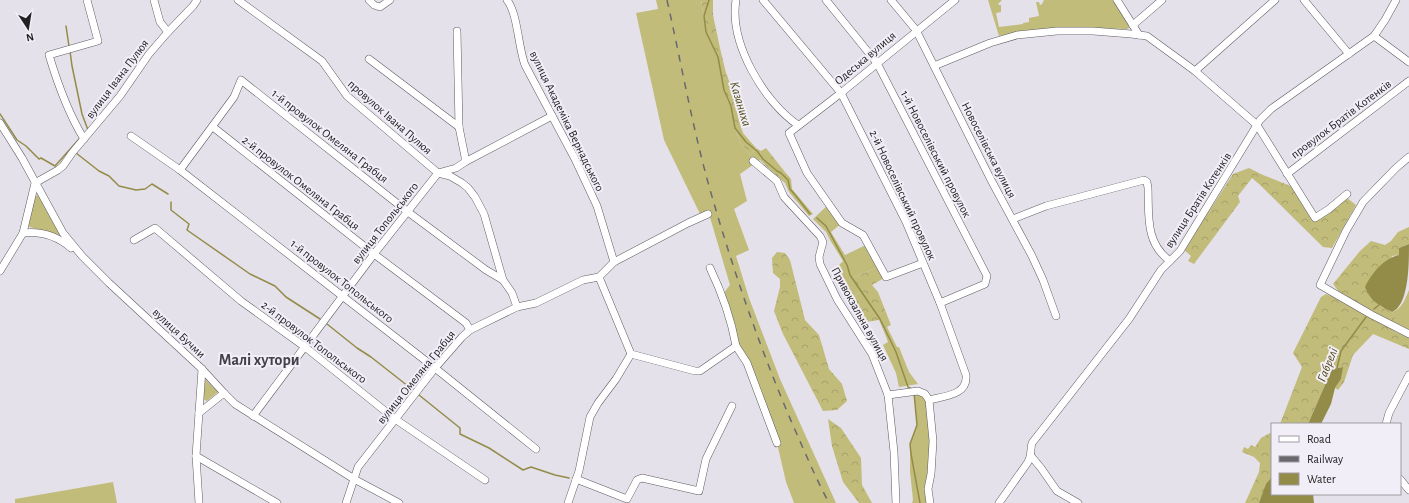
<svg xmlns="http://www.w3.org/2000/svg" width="1409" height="503" viewBox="0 0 1409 503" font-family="'Alegreya Sans',sans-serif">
	<defs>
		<pattern id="forest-crowns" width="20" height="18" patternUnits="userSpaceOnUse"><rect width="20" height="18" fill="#c1bc7a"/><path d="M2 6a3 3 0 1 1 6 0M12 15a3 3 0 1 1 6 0" fill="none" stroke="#a6a169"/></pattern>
	</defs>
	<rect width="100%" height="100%" fill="#e5e1ea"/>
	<!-- grass -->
	<g fill="#c1bc7a">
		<path d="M656 0H701L706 32 718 57 727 99 731 106 735 128 740 142 750 155 756 148 761 151 760 160 740 174 747 201 734 209 749 250 736 256 749 298 780 379 836 503H794L786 482 777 443 736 346 722 295 730 285 709 214 701 216 664 140 636 13 658 9Z"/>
		<path d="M988 0H1002L998 4 999 5H1001V12L996 13 999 27 1023 24V23L1029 22V18L1039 16 1036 2H1039L1040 5 1042 4 1044 0H1115L1130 25 1129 28 1127 29C1085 28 1040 26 999 36Z"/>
		<path d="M785 172 791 179 792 189 813 214 809 216 789 192 785 183 778 177Z"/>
		<path d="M39 195 61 235C56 235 31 228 28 226L35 196Z"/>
		<path d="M829 204 842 223 831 232 845 255 868 244 880 266 852 278 861 291 848 302 847 292 838 266 843 261 830 240 826 232 813 219Z"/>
		<path d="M1409 290V330L1397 324 1392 312C1402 309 1405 299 1409 290Z"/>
		<path d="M887 327 897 347H899L909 372 918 384 899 387 896 373 883 345 888 342 883 329Z"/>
		<path d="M205 379 218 392 207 401 203 399Z"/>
		<path d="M917 392 929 400 930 503H912L913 500 910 472V444L917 425 914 393Z"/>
		<path d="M113 482 117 503H15V499Z"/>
	</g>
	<!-- forest -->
	<g fill="url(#forest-crowns)">
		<path d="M701 0H713V15L720 48 726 73 736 99 739 121 743 133 756 148 750 155 740 142 735 128 731 106 724 90 718 57 706 32Z"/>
		<path d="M766 148 785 172 778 177 760 160 761 151Z"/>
		<path d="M1249 168 1263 175 1293 187 1314 220 1346 197 1356 205 1332 248 1323 247 1259 184 1252 178 1238 196 1240 202 1194 264 1188 261 1191 256 1184 250 1233 174Z"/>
		<path d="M1409 227V244L1399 248V255L1392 256 1379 305 1392 312 1397 323 1394 331 1409 338V349L1373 334 1353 355 1344 382 1338 390 1335 388 1341 379 1342 367 1332 369 1308 424H1280L1302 367 1293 353 1321 297 1326 294 1331 296 1339 292 1333 284 1360 251 1371 241 1385 245 1391 241 1398 232Z"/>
		<path d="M777 252 785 253 790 260 805 320 819 335 829 369 842 384 847 401 837 410 823 411 783 334 774 311 780 287V279L773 273 772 258Z"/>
		<path d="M880 266 886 277 872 285 878 292 891 325 883 329 879 320C873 321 867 321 862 324L848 302 861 291 852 278Z"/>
		<path d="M828 419 841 428 861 458 862 485 872 503H859L843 482 832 446Z"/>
		<path d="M1272 432V477L1260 503H1245L1259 472 1260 463 1254 457 1242 452 1244 447 1248 449 1251 445 1255 447 1261 438Z"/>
	</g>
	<!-- water -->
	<g fill="#938c49">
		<path d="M1409 244C1409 264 1409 305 1392 312 1379 305 1371 302 1365 287 1371 274 1384 258 1399 255V248Z"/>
		<path d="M1343 367 1341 379 1335 388 1331 404 1321 424H1308L1332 369Z"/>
		<path d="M1272 477V494H1313L1314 503H1259L1266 484Z"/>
	</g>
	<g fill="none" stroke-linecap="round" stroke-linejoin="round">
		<!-- stream -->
		<g stroke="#938c49" stroke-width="1.5">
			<path d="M709 0 704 16 706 32 718 57 724 90 731 106 735 128 746 142 757 151 763 159 777 171 781 173 788 180 790 189 796 196 810 214"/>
			<path d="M66 26 69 46"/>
			<path d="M70 51 72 66 82 114 88 130"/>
			<path d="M0 114 17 140 26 146 39 159 41 158 55 166 80 138"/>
			<path d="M76 153 99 171 109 176 119 186 136 190 145 189 152 184 168 194"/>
			<path d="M171 202V210L189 224 187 230 250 274 275 286 286 297 320 319"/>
			<path d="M817 218 826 226 847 265 850 275 880 319 896 352 908 387 912 389"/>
			<path d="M1374 309 1379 305"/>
			<path d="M327 324 357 348 371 357 413 390"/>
			<path d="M1337 368 1341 351 1366 317"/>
			<path d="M914 393 917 425 910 444 911 454 920 503"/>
			<path d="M419 395 460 428V434L489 448 523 470 531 467 555 475 569 478"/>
		</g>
		<!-- minor casing -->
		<g stroke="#5e5b62" stroke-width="8">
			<g id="minor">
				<path d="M154 0 160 22 168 32"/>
				<path d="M238 0 322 61 347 96 438 173 450 176 462 183 468 188 475 197 484 214 503 280 512 293 517 307 470 330 462 337 435 368 358 467 346 503"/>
				<path d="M369 0 374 5 380 7 390 0"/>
				<path d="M507 0C518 14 518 47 525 65L575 159 597 206 614 262 599 277 631 354 695 371H700L736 346 747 363 777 443"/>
				<path d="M736 0C729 43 764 102 798 125"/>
				<path d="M763 0 841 93 906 222 940 303 966 375C968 395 945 396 929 400"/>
				<path d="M826 0 877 63 987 276 985 284 940 303"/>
				<path d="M891 0 916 30 990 178 1032 256 1043 280 1056 316"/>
				<path d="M1117 0 1139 35"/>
				<path d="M1304 0 1349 54"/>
				<path d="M1133 25 1162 0"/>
				<path d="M1374 36 1409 62"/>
				<path d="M369 59 459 127"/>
				<path d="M934 66 990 43 1017 35 1057 31H1093L1131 34 1147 36 1195 71 1257 125 1315 218 1329 209 1347 194"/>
				<path d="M1195 71 1275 0"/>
				<path d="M0 123 22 158 63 233 82 256 109 283 202 369 224 393 235 404 354 479 399 503"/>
				<path d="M213 127 374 254 466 323 470 330"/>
				<path d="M131 136 180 170 435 368 536 449"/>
				<path d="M84 139C68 113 58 85 49 55L98 41 87 0"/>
				<path d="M1409 157 1396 168 1363 202 1346 231 1320 285 1372 315 1409 334"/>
				<path d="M753 161 777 181 784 197 820 236 823 242 819 257 820 264 837 299 872 354 888 395 894 452 896 503"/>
				<path d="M465 162 552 116"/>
				<path d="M180 170 234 97 241 80 408 212 486 270 503 280"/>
				<path d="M1287 174 1409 81"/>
				<path d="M1013 219 1046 206 1144 180 1147 182 1148 188C1149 215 1145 243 1170 261"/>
				<path d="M23 233C42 231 57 236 71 248"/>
				<path d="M134 240 155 228 241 301 305 347 395 419 485 480"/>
				<path d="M614 262 688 223 708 214"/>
				<path d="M923 263 886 277 863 235 842 223 807 173 789 133 841 93 955 0"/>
				<path d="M710 268C722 293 731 318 736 346"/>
				<path d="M0 271 23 233 35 183 58 170 63 166 72 153 120 96 149 54 168 32 193 6 197 0"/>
				<path d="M517 307 536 303 583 280 599 277"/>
				<path d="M888 395 918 391 925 394 929 400 933 441 931 474 928 489 930 503"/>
				<path d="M199 413 224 393"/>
				<path d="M253 416 374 254 438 173 456 168 465 162V157L459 127 457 31"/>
				<path d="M1386 424 1389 413 1409 375"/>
				<path d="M196 456 277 503"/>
				<path d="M1031 456 1041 468 1057 491 1078 503"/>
				<path d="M576 479 627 499 637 480 642 478 699 491 706 459 732 406"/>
				<path d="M1400 479 1409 490"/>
				<path d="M199 503 196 456 202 369"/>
				<path d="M568 503 579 471 590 417 598 403 616 379 631 354"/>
				<path d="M999 503 1028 462C1032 455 1030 450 1032 443L1129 319 1161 270 1180 251 1260 120 1271 109 1374 36 1385 20 1396 0"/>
			</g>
		</g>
		<!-- minor -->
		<use href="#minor" stroke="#fff" stroke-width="7"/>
		<!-- rail -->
		<path stroke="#6a686d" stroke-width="1.5" stroke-dasharray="7 7" stroke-linecap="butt" d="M667 0C681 62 692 125 709 186 732 267 759 346 792 423 804 450 815 477 829 503"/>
	</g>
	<g text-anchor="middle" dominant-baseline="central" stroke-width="4" stroke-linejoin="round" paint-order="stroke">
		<!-- street labels -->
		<g font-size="12" fill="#212023" stroke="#f2eef7">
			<text transform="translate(865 58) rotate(-40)">Одеська вулиця</text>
			<text transform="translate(117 79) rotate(-53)">вулиця Івана Пулюя</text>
			<text transform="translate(390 117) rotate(41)">провулок Івана Пулюя</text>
			<text transform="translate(1341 119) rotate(-37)">провулок Братів Котенків</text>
			<text transform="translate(567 121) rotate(64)">вулиця Академіка Вернадського</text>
			<text transform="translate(330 136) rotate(38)">1-й провулок Омеляна Грабця</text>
			<text transform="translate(989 150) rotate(63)">Новоселівська вулиця</text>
			<text transform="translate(936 154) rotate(63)">1-й Новоселівський провулок</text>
			<text transform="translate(301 183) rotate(38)">2-й провулок Омеляна Грабця</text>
			<text transform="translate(903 195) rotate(65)">2-й Новоселівський провулок</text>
			<text transform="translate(1198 200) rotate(-57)">вулиця Братів Котенків</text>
			<text transform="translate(385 223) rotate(-52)">вулиця Топольського</text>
			<text transform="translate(342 281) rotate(38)">1-й провулок Топольського</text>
			<text transform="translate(860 314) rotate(61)">Привокзальна вулиця</text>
			<text transform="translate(179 333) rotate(43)">вулиця Бучми</text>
			<text transform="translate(314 342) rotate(37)">2-й провулок Топольського</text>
			<text transform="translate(416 377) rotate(-51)">вулиця Омеляна Грабця</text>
		</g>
		<!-- water labels -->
		<g font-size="13" font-style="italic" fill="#4c4611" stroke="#f2eef7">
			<text transform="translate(740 104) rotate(73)">Казаниха</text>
			<text transform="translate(1328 365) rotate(-68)">Габрелі</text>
		</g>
		<!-- district labels -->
		<g font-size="16" font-weight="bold" fill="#454148" stroke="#f2eef7">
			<text x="259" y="360">Малі хутори</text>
		</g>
	</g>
	<!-- legend -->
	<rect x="1271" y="423" width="130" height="72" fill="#f2eef7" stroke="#9e9ca2"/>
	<rect x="1279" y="436" width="20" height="6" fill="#ffffff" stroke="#9e9ca2"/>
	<text x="1307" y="443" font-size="12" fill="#212023">Road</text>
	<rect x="1279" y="456" width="20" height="6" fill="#6a686d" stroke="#9e9ca2"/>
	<text x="1307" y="463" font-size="12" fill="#212023">Railway</text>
	<rect x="1279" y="473" width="20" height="12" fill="#938c49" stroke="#9e9ca2"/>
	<text x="1307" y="483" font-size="12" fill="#212023">Water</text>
	<!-- north arrow -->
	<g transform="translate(28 28) rotate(168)" stroke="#f2eef7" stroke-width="3" paint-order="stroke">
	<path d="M0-3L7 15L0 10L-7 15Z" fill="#212023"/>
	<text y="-6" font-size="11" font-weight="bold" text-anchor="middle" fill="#212023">N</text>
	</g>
</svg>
